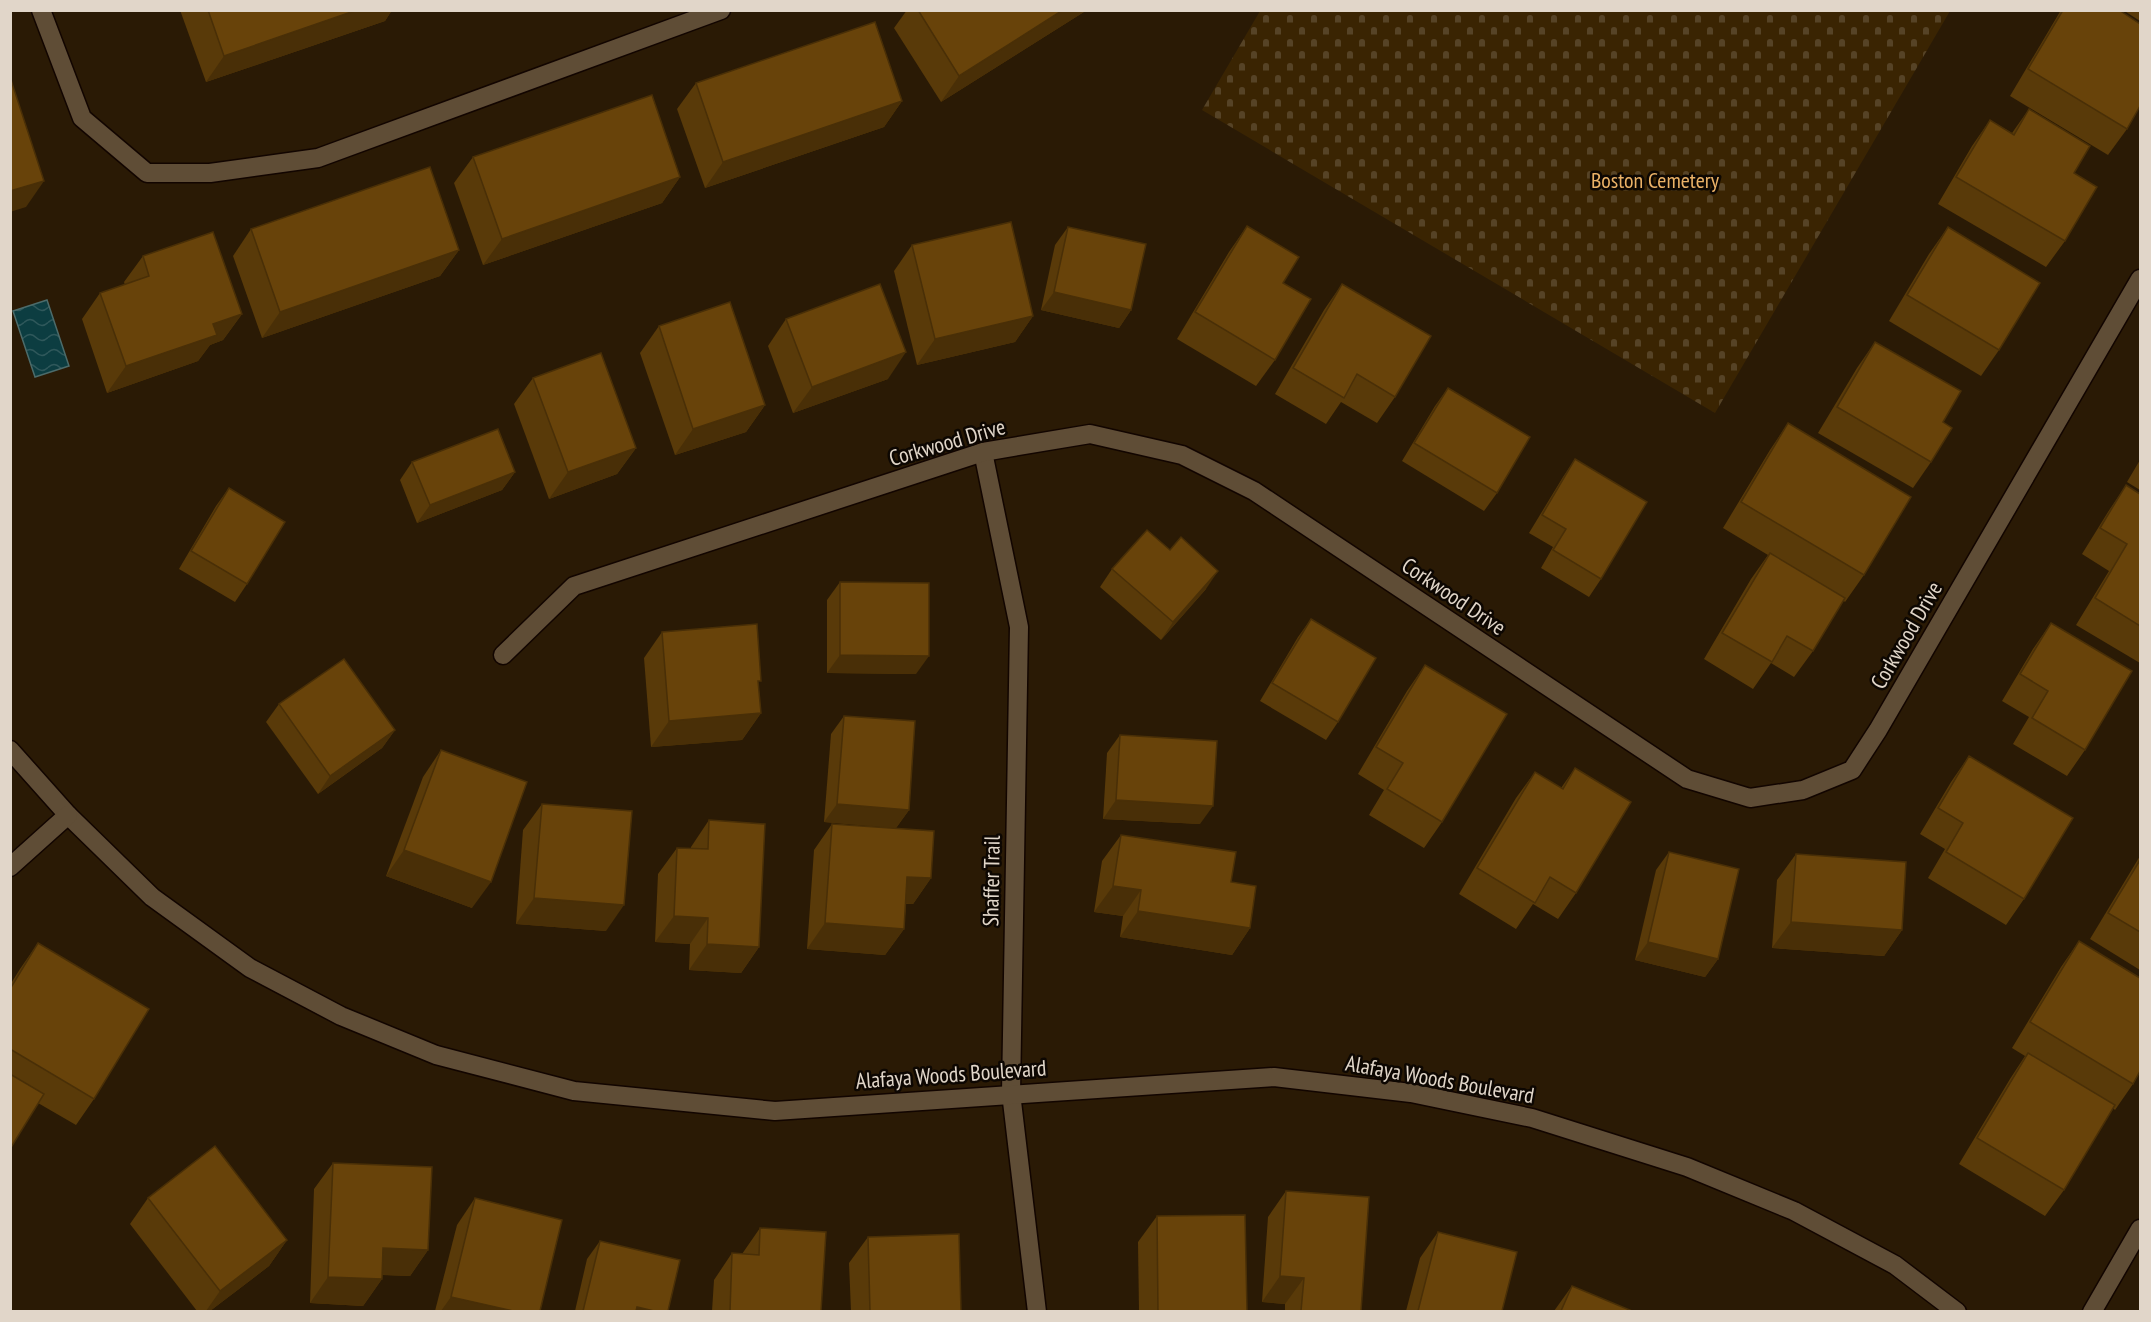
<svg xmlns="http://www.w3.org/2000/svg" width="2151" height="1322" viewBox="0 0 2151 1322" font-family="'PT Sans Narrow',sans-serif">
	<defs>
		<pattern id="cemetery-stones" width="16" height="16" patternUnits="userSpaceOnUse" patternTransform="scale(1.5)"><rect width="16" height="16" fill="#3a2402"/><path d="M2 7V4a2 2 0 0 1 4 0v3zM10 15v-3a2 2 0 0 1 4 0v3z" fill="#564326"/></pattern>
		<pattern id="water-waves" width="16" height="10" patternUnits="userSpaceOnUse" patternTransform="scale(1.5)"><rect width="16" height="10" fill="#0c3d41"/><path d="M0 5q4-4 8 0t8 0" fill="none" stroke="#2f585b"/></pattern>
	</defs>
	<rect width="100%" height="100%" fill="#2a1a05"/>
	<!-- cemetery -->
	<path fill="url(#cemetery-stones)" d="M1260 11V10L1950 11 1715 413 1202 110Z"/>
	<!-- water -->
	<path fill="url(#water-waves)" stroke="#4c6b6a" stroke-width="1.5" d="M47 300 69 366 35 377 13 311Z"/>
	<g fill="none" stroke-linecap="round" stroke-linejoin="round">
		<!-- minor casing -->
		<g stroke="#120500" stroke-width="21">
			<g id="minor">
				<path d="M41 10 82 118 147 173H210L318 158 721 10"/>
				<path d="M983 452 1019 627 1011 1093 1037 1312"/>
				<path d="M503 655 574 586 983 452 1090 434 1182 455 1254 491 1687 779 1750 798 1803 790 1852 770 1878 730 2140 279"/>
				<path d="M10 750 68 815 152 897 250 968 341 1016 436 1055 574 1091 775 1111 1274 1077 1411 1093 1532 1118 1687 1167 1794 1211 1895 1265 1957 1312"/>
				<path d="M10 867 68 815"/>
				<path d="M2092 1312 2140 1229"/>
			</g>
		</g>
		<!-- minor -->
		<use href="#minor" stroke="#5f4d36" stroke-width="18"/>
	</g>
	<!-- wall -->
	<g fill="#593a09">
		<path d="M180 10H392L385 21 206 82Z"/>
		<path d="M907 10H1087L941 102 894 28Z"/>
		<path d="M2061 10H2119L2127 129 2108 155 2010 96Z"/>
		<path d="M2123 10H2140V21Z"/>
		<path d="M696 83 902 101 884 127 705 188 677 109Z"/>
		<path d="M2029 109 2074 173 2065 241 2046 267 1938 204 1972 146 1990 120 2012 133Z"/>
		<path d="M473 157 680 177 662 203 483 265 454 183Z"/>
		<path d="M1247 226 1283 283 1275 360 1256 386 1177 339 1229 252Z"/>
		<path d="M1068 227 1131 310 1119 328 1041 310 1055 245Z"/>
		<path d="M1948 227 1999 350 1981 376 1889 321 1929 254Z"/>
		<path d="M251 229 459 250 440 276 262 338 233 256Z"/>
		<path d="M912 245 1033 316 1015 342 917 365 894 271Z"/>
		<path d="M143 256 242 314 223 340 210 345 198 361 107 393 82 319 100 293 125 285 124 282Z"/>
		<path d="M1342 284 1395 397 1377 423 1341 402 1326 424 1275 394 1324 310Z"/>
		<path d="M786 319 888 379 793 413 768 346Z"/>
		<path d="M659 326 765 405 746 432 675 455 640 353Z"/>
		<path d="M1875 342 1943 422 1931 462 1913 488 1818 433 1857 368Z"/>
		<path d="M533 378 636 448 617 474 549 499 514 404Z"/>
		<path d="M1448 388 1497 493 1484 511 1402 461 1435 406Z"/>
		<path d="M1788 423 1864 575 1845 602 1843 600 1813 651 1794 677 1771 663 1753 689 1704 659 1751 579 1768 555 1723 528 1770 450Z"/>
		<path d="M1575 459 1601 579 1589 597 1541 568 1553 547 1529 533 1563 477Z"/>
		<path d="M2140 460V490L2127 482Z"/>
		<path d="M412 462 515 472 502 490 417 523 400 480Z"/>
		<path d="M2126 485 2140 494V663L2076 625 2109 571 2082 554 2108 512Z"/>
		<path d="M229 488 247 584 235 602 179 569 216 506Z"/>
		<path d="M1112 569 1206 589 1161 640 1100 587Z"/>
		<path d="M840 582 916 674 827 673V600Z"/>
		<path d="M1311 619 1338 722 1326 740 1260 701 1298 637Z"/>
		<path d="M2051 623 2085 750 2067 776 2013 744 2029 717 2002 701 2033 649Z"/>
		<path d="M662 632 758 685 761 713 742 740 651 747 644 658Z"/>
		<path d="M1425 665 1442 822 1424 848 1369 815 1384 790 1358 774 1407 691Z"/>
		<path d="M279 704 395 730 382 748 318 794 266 722Z"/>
		<path d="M844 716 909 810 896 828 824 822 831 734Z"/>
		<path d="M1120 735 1200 824 1103 819 1107 753Z"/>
		<path d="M441 750 472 908 386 876 423 777Z"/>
		<path d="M1969 756 2024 899 2006 925 1928 878 1945 849 1920 834 1951 782Z"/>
		<path d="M1575 768 1576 893 1558 919 1533 904 1516 929 1459 894 1516 798 1535 772 1561 788Z"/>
		<path d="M542 804 606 931 516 924 523 830Z"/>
		<path d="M709 820 759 947 741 973 689 970 690 944 655 942 658 874 677 848H691V847Z"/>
		<path d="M832 824 931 878 913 904H906L904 929 885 955 807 949 814 850Z"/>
		<path d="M1121 835 1231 882 1250 928 1232 955 1120 937 1123 916 1094 912 1102 861Z"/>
		<path d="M1669 852 1718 959 1705 977 1635 960 1656 870Z"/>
		<path d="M1796 854 1902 930 1884 956 1772 948 1777 880Z"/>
		<path d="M2140 856V970L2090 939Z"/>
		<path d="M2079 941 2133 1084 2115 1110 2113 1108 2064 1190 2045 1216 1959 1164 2010 1079 2025 1056 2012 1048 2061 967Z"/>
		<path d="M38 943 94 1099 76 1125 38 1103 10 1149V985L20 969Z"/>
		<path d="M333 1163 428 1250 410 1276 382 1275V1279L363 1306 310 1303 314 1189Z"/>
		<path d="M1286 1191 1361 1311H1285V1304L1262 1302 1268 1217Z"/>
		<path d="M148 1198 287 1240 269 1266 210 1311H197L130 1224Z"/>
		<path d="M475 1198 540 1311H435L457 1225Z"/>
		<path d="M1157 1216 1247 1311H1139L1138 1242Z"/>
		<path d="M760 1228 821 1311H712L714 1280 732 1253 742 1254Z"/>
		<path d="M1438 1232 1502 1311H1406L1420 1258Z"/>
		<path d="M868 1237 961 1311H851L849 1263Z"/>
		<path d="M600 1241 668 1311H575L587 1259Z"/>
		<path d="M1572 1286 1632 1311H1554Z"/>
	</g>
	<!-- shaded-wall -->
	<g fill="#492f07">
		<path d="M357 10H392L385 21 206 82 224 56Z"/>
		<path d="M1063 10H1087L941 102 959 76Z"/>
		<path d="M902 101 884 127 705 188 723 162Z"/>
		<path d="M680 177 662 203 483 265 502 239Z"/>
		<path d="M44 181 26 207 10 212V191Z"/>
		<path d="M459 250 440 276 262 338 280 312Z"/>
		<path d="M1054 292 1131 310 1119 328 1041 310Z"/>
		<path d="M242 314 223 340 210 345 198 361 107 393 126 366 213 324Z"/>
		<path d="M1033 316 1015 342 917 365 935 339Z"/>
		<path d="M906 352 888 379 793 413 812 387Z"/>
		<path d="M765 405 746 432 675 455 693 429Z"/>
		<path d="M636 448 617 474 549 499 568 472Z"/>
		<path d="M515 472 502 490 417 523 430 505Z"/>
		<path d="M1218 571 1206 589 1161 640 1173 622Z"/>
		<path d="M840 655 929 656 916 674 827 673Z"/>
		<path d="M761 713 742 740 651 747 669 721Z"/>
		<path d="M395 730 382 748 318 794 330 776Z"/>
		<path d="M1116 800 1213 806 1200 824 1103 819Z"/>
		<path d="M837 804 909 810 896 828 824 822Z"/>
		<path d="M404 850 491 882 472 908 386 876Z"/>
		<path d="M907 877 931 878 913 904 889 903Z"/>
		<path d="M1113 886 1141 890 1123 916 1094 912Z"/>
		<path d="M534 898 624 905 606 931 516 924Z"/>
		<path d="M1138 911 1250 928 1232 955 1120 937Z"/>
		<path d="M674 916 708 918 690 944 655 942Z"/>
		<path d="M1791 922 1902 930 1884 956 1772 948Z"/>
		<path d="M825 923 904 929 885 955 807 949Z"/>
		<path d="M1648 942 1718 959 1705 977 1635 960Z"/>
		<path d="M707 944 759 947 741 973 689 970Z"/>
		<path d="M287 1240 269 1266 210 1311H206L220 1291Z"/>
		<path d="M383 1248 428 1250 410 1276 364 1274Z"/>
		<path d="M1280 1276 1304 1278 1285 1304 1262 1302Z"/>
		<path d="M328 1277 382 1279 363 1306 310 1303Z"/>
		<path d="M451 1297 513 1311H441Z"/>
		<path d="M637 1307 654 1311H634Z"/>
	</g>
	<!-- building -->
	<g fill="#68430a" stroke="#492f07" stroke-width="1.5">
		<path d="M208 10H357L224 56Z"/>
		<path d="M918 10H1063L959 76Z"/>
		<path d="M2063 10H2119L2140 24V106L2127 129 2028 69Z"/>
		<path d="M875 22 902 101 723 162 696 83Z"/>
		<path d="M10 77 44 181 10 191Z"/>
		<path d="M652 95 680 177 502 239 473 157Z"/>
		<path d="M2029 109 2090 146 2074 173 2097 187 2065 241 1956 177 1990 120 2014 135Z"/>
		<path d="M430 167 459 250 280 312 251 229Z"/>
		<path d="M1011 222 1033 316 935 339 912 245Z"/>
		<path d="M1247 226 1299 257 1283 283 1311 299 1275 360 1195 312Z"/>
		<path d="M1068 227 1146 244 1131 310 1054 292Z"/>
		<path d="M1948 227 2040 283 1999 350 1907 295Z"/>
		<path d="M213 232 242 314 213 324 217 335 126 366 100 293 149 276 143 256Z"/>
		<path d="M880 284 906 352 812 387 786 319Z"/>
		<path d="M1342 284 1431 336 1395 397 1357 374 1344 398 1293 368Z"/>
		<path d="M730 302 765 405 693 429 659 326Z"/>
		<path d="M1875 342 1961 391 1943 422 1952 428 1931 462 1837 407Z"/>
		<path d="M601 353 636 448 568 472 533 378Z"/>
		<path d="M1448 388 1530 437 1497 493 1414 443Z"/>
		<path d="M1788 423 1911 497 1864 575 1741 502Z"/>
		<path d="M498 429 515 472 430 505 412 462Z"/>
		<path d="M1575 459 1647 502 1601 579 1553 550 1566 529 1542 515Z"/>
		<path d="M2126 485 2140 494V626L2095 598 2127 544 2100 528Z"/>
		<path d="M229 488 285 522 247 584 191 551Z"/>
		<path d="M1147 530 1170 550 1181 537 1218 571 1173 622 1112 569Z"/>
		<path d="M1770 553 1845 598 1813 651 1787 636 1772 662 1722 633Z"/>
		<path d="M840 582 929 583V656L840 655Z"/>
		<path d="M1311 619 1376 658 1338 722 1272 683Z"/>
		<path d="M2051 623 2132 671 2085 750 2032 718 2048 691 2020 674Z"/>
		<path d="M757 624 761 681H758L761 713 669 721 662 632Z"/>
		<path d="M344 659 395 730 330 776 279 704Z"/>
		<path d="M1425 665 1507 714 1442 822 1387 789 1403 763 1376 747Z"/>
		<path d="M844 716 915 721 909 810 837 804Z"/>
		<path d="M1120 735 1217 741 1213 806 1116 800Z"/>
		<path d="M441 750 527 782 491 882 404 850Z"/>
		<path d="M1969 756 2073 818 2024 899 1946 852 1963 823 1938 808Z"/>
		<path d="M1575 768 1631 802 1576 893 1550 877 1535 903 1477 868 1535 772 1563 789Z"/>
		<path d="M542 804 632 811 624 905 534 898Z"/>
		<path d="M709 820 765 824 759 947 707 944 708 918 674 916 677 848 708 849Z"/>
		<path d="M832 824 934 831 931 878 907 877 904 929 825 923Z"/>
		<path d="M1121 835 1236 852 1231 882 1256 886 1250 928 1138 911 1141 890 1113 886Z"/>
		<path d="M1669 852 1739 869 1718 959 1648 942Z"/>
		<path d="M1796 854 1906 862 1902 930 1791 922Z"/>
		<path d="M2140 860V932L2108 913Z"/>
		<path d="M2079 941 2140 978V1071L2133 1084 2030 1022Z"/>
		<path d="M38 943 149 1009 94 1099 10 1049V989Z"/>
		<path d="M2028 1053 2115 1105 2064 1190 1977 1138Z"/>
		<path d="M10 1074 44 1094 10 1149Z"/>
		<path d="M215 1146 287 1240 220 1291 148 1198Z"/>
		<path d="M333 1163 432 1167 428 1250 383 1248 382 1279 328 1277Z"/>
		<path d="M1286 1191 1369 1197 1361 1311H1301L1304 1278 1280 1276Z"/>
		<path d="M475 1198 562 1220 540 1311H513L451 1297Z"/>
		<path d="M1245 1215 1247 1311H1158L1157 1216Z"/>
		<path d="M760 1228 826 1232 821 1311H730L732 1253 759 1255Z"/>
		<path d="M1438 1232 1517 1252 1502 1311H1418Z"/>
		<path d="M959 1234 961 1311H870L868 1237Z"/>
		<path d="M600 1241 680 1260 668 1311H654L637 1307 636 1311H583Z"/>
		<path d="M1572 1286 1632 1311H1561Z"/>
	</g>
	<g text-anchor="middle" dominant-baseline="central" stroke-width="5" stroke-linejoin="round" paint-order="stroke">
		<!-- park labels -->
		<g font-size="22" fill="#ebb267" stroke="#0d0702">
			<text x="1655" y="180">Boston Cemetery</text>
		</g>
		<!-- street labels -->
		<g font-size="22" fill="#e1d6c9" stroke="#0d0702">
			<text transform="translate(947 442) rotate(-16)">Corkwood Drive</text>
			<text transform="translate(1454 596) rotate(34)">Corkwood Drive</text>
			<text transform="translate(1906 635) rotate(-60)">Corkwood Drive</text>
			<text transform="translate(991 881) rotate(-89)">Shaffer Trail</text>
			<text transform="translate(951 1074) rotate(-4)">Alafaya Woods Boulevard</text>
			<text transform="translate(1440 1079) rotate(10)">Alafaya Woods Boulevard</text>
		</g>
	</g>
	<!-- border -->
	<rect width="2151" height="1322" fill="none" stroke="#e1d6c9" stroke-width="24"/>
</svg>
